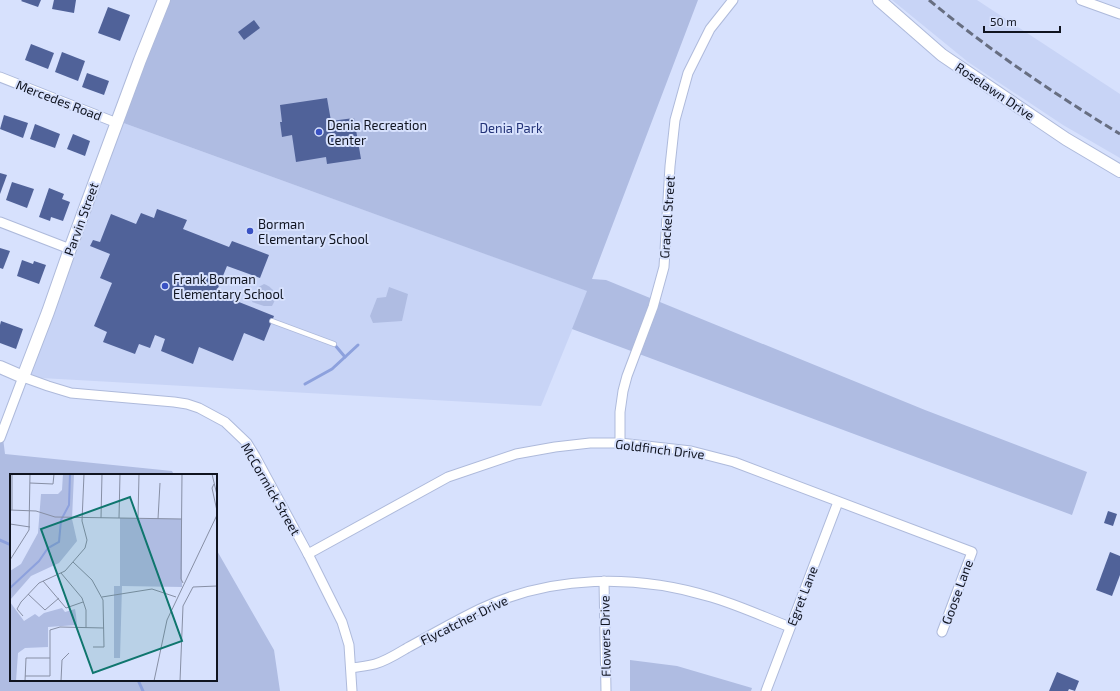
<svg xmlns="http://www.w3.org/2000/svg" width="1120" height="691" viewBox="0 0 1120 691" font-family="'Exo 2',sans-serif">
	<rect width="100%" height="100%" fill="#d7e1fd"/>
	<!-- built -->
	<g fill="#c8d4f6">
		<path d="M892 0H977L1120 94V158L1063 125 968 62Z"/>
		<path d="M118 121 588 291 541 406 23 377Z"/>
	</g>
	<!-- green -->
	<g fill="#afbce2">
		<path d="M164 0H698L592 279 606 280 925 410 1087 472 1072 515 572 329 587 291 118 121Z"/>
		<path d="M264 284C274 288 279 295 272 306H264L252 302 257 288Z"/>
		<path d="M389 287 408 294 402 321 373 323 370 316 377 298 386 297Z"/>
		<path d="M0 437 3 438 5 454 172 471 174 475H11V680H216V549L274 650 280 691H0Z"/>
		<path d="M630 660 677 666 752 688 751 691H630Z"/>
	</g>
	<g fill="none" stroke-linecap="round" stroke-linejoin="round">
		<!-- stream -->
		<g stroke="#8da1dd" stroke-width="3">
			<path d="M334 344 345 357"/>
			<path d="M305 384 332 369 358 345"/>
			<path d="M0 540 11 545"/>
			<path d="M138 680 143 691"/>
		</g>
	</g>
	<!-- building -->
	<g fill="#506299">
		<path d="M22 0H41L38 7 21 1Z"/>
		<path d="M54 0H76L74 13 52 9Z"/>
		<path d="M108 7 130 15 120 41 98 33Z"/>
		<path d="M254 20 260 28 244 40 238 32Z"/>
		<path d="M31 44 54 53 48 69 25 60Z"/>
		<path d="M62 52 85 61 78 81 55 72Z"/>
		<path d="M87 73 109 81 104 95 82 87Z"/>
		<path d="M327 98 331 121 354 118 361 159 327 164 326 157 296 162 292 135 282 137 280 122H282L280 105Z"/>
		<path d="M4 115 28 123 23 138 0 129Z"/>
		<path d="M35 124 60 134 55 148 30 139Z"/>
		<path d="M73 134 90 141 85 156 67 149Z"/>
		<path d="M0 173 7 175 0 194Z"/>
		<path d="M12 182 34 189 27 208 6 200Z"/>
		<path d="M49 188 64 194 62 199 70 202 63 221 51 217 50 221 39 217Z"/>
		<path d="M157 209 187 220 183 229 229 247 232 241 269 255 260 278 227 266 216 293 274 316 264 341 244 333 233 361 199 347 193 364 161 351 165 339 155 335 150 348 139 344 135 354 103 342 107 332 94 326 112 283 100 278 110 254 90 246 93 240 100 242 111 214 136 224 141 213 154 218Z"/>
		<path d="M0 248 10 251 3 269 0 268Z"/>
		<path d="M22 260 33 264 34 261 46 265 39 284 17 276Z"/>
		<path d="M1 321 23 329 16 349 0 343V325Z"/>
		<path d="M1108 511 1117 514 1113 526 1104 523Z"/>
		<path d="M1110 552 1120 556V575L1112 596 1096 590Z"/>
		<path d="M1057 672 1079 681 1075 691 1069 689 1068 691H1049Z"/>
	</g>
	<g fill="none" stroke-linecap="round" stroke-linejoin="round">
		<!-- service casing -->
		<g stroke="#aebadb" stroke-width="6">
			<path id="service" d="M272 321 334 344"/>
		</g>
		<!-- minor casing -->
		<g stroke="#aebadb" stroke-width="11">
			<g id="minor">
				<path d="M1081 0 1120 14"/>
				<path d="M0 77 117 123"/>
				<path d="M0 222 70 249"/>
				<path d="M0 438 23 377 48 386 71 393 174 402 187 404 199 408 225 422 247 443 255 456 308 554 342 622 349 645 352 691"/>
				<path d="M620 443V412L623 391 627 376 653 307 664 267 670 166 675 120 688 73 710 29 733 0"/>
				<path d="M308 554 448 477 516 454 555 447 590 443H620L691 451 734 462 972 552 942 632"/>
				<path d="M604 581 606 691"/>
				<path d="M351 668C359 667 367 666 375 664 386 661 397 654 407 648 431 635 455 621 480 609 552 575 635 574 711 597 738 605 764 617 790 627"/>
				<path d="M766 691 838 502"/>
			</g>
		</g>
		<!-- tertiary casing -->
		<g stroke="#aebadb" stroke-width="14">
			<g id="tertiary">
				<path d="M879 0 942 55 1066 139 1120 171"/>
				<path d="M0 367 23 377 48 312 70 249 140 60 164 0"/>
			</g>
		</g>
		<!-- service -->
		<use href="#service" stroke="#fff" stroke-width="4.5"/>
		<!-- minor -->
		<use href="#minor" stroke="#fff" stroke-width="9"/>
		<!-- tertiary -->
		<use href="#tertiary" stroke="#fff" stroke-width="12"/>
		<!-- rail -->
		<path stroke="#676e81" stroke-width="3" stroke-dasharray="8 4" stroke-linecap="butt" d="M929 0C989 50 1053 93 1120 134"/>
	</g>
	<!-- markers -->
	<g fill="#3951c3" stroke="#d7e1fd" stroke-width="1.5">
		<circle cx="319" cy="132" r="4"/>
		<circle cx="250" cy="231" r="4"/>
		<circle cx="165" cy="286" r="4"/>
	</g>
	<g text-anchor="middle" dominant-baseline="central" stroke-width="4" stroke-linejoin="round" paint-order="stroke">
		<!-- street labels -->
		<g font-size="13" fill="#101420" stroke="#d7e1fd">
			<text transform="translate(995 91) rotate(34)">Roselawn Drive</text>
			<text transform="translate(59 100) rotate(21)">Mercedes Road</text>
			<text transform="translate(667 217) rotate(-86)">Grackel Street</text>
			<text transform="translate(81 219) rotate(-70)">Parvin Street</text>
			<text transform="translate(660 449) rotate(7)">Goldfinch Drive</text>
			<text transform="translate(271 489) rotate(60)">McCormick Street</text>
			<text transform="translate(957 592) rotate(-70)">Goose Lane</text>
			<text transform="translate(802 596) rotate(-69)">Egret Lane</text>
			<text transform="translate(464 620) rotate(-26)">Flycatcher Drive</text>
			<text transform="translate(605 636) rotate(-91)">Flowers Drive</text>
		</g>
		<!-- poi labels -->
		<g font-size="13" fill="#101420" stroke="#d7e1fd" text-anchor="start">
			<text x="327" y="125">Denia Recreation<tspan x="327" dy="15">Center</tspan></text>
			<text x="258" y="224">Borman<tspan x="258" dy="15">Elementary School</tspan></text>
			<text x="173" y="279">Frank Borman<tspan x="173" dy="15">Elementary School</tspan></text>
		</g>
		<!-- park labels -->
		<g font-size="13" fill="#223277" stroke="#d7e1fd">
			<text x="511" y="128">Denia Park</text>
		</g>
	</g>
	<!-- overview -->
	<g transform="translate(10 474)">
		<rect width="207" height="207" fill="#d7e1fd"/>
		<path d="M53 0H64L62 45 67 67 49 89 21 102 0 126V97L11 90 28 59 31 20H48L52 16ZM110 44 172 45V113L112 112 110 184H104V112H110ZM0 128 14 147 25 140 29 143 34 139 52 134 55 138 65 135 66 141 67 151 38 153V173L15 174 8 179 6 207H0Z" fill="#afbce2"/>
		<path fill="none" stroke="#8da1dd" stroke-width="2" d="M0 114 29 87 38 74 49 68 51 46 59 31 60 0"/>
		<path fill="none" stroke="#878fa5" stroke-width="1" d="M172 0 171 105 173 109M202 0 207 21M20 9 43 10 44 0M204 10 202 14 207 37M0 36 26 37 45 43 172 45M2 36V0M91 44 92 0M109 44 110 0M128 44 129 0M148 45 150 9M0 50 20 53M0 86 19 56 20 0M63 88 82 106 93 126 94 173H83M51 99 72 124 76 136V154M33 107 56 134 73 128M18 120 35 136 49 124M92 123 142 115 166 123M13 142 7 135 11 128 29 109 55 97 75 74 77 66 72 47 74 0M15 202H40V156L50 153 94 154M15 207 16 184H40M51 207 52 186 59 179M144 207 157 146 207 41M170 207 173 132 183 113 207 112"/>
		<path fill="#0f766e" fill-opacity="0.15" stroke="#0f766e" stroke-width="2" d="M120 23 172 167 83 199 31 55Z"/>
		<rect width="207" height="207" fill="none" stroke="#101420" stroke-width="2"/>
	</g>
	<!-- scale -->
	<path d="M984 26v6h76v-6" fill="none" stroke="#101420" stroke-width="2"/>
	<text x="990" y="26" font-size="12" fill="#101420" stroke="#d7e1fd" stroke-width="3" paint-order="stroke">50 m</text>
</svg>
